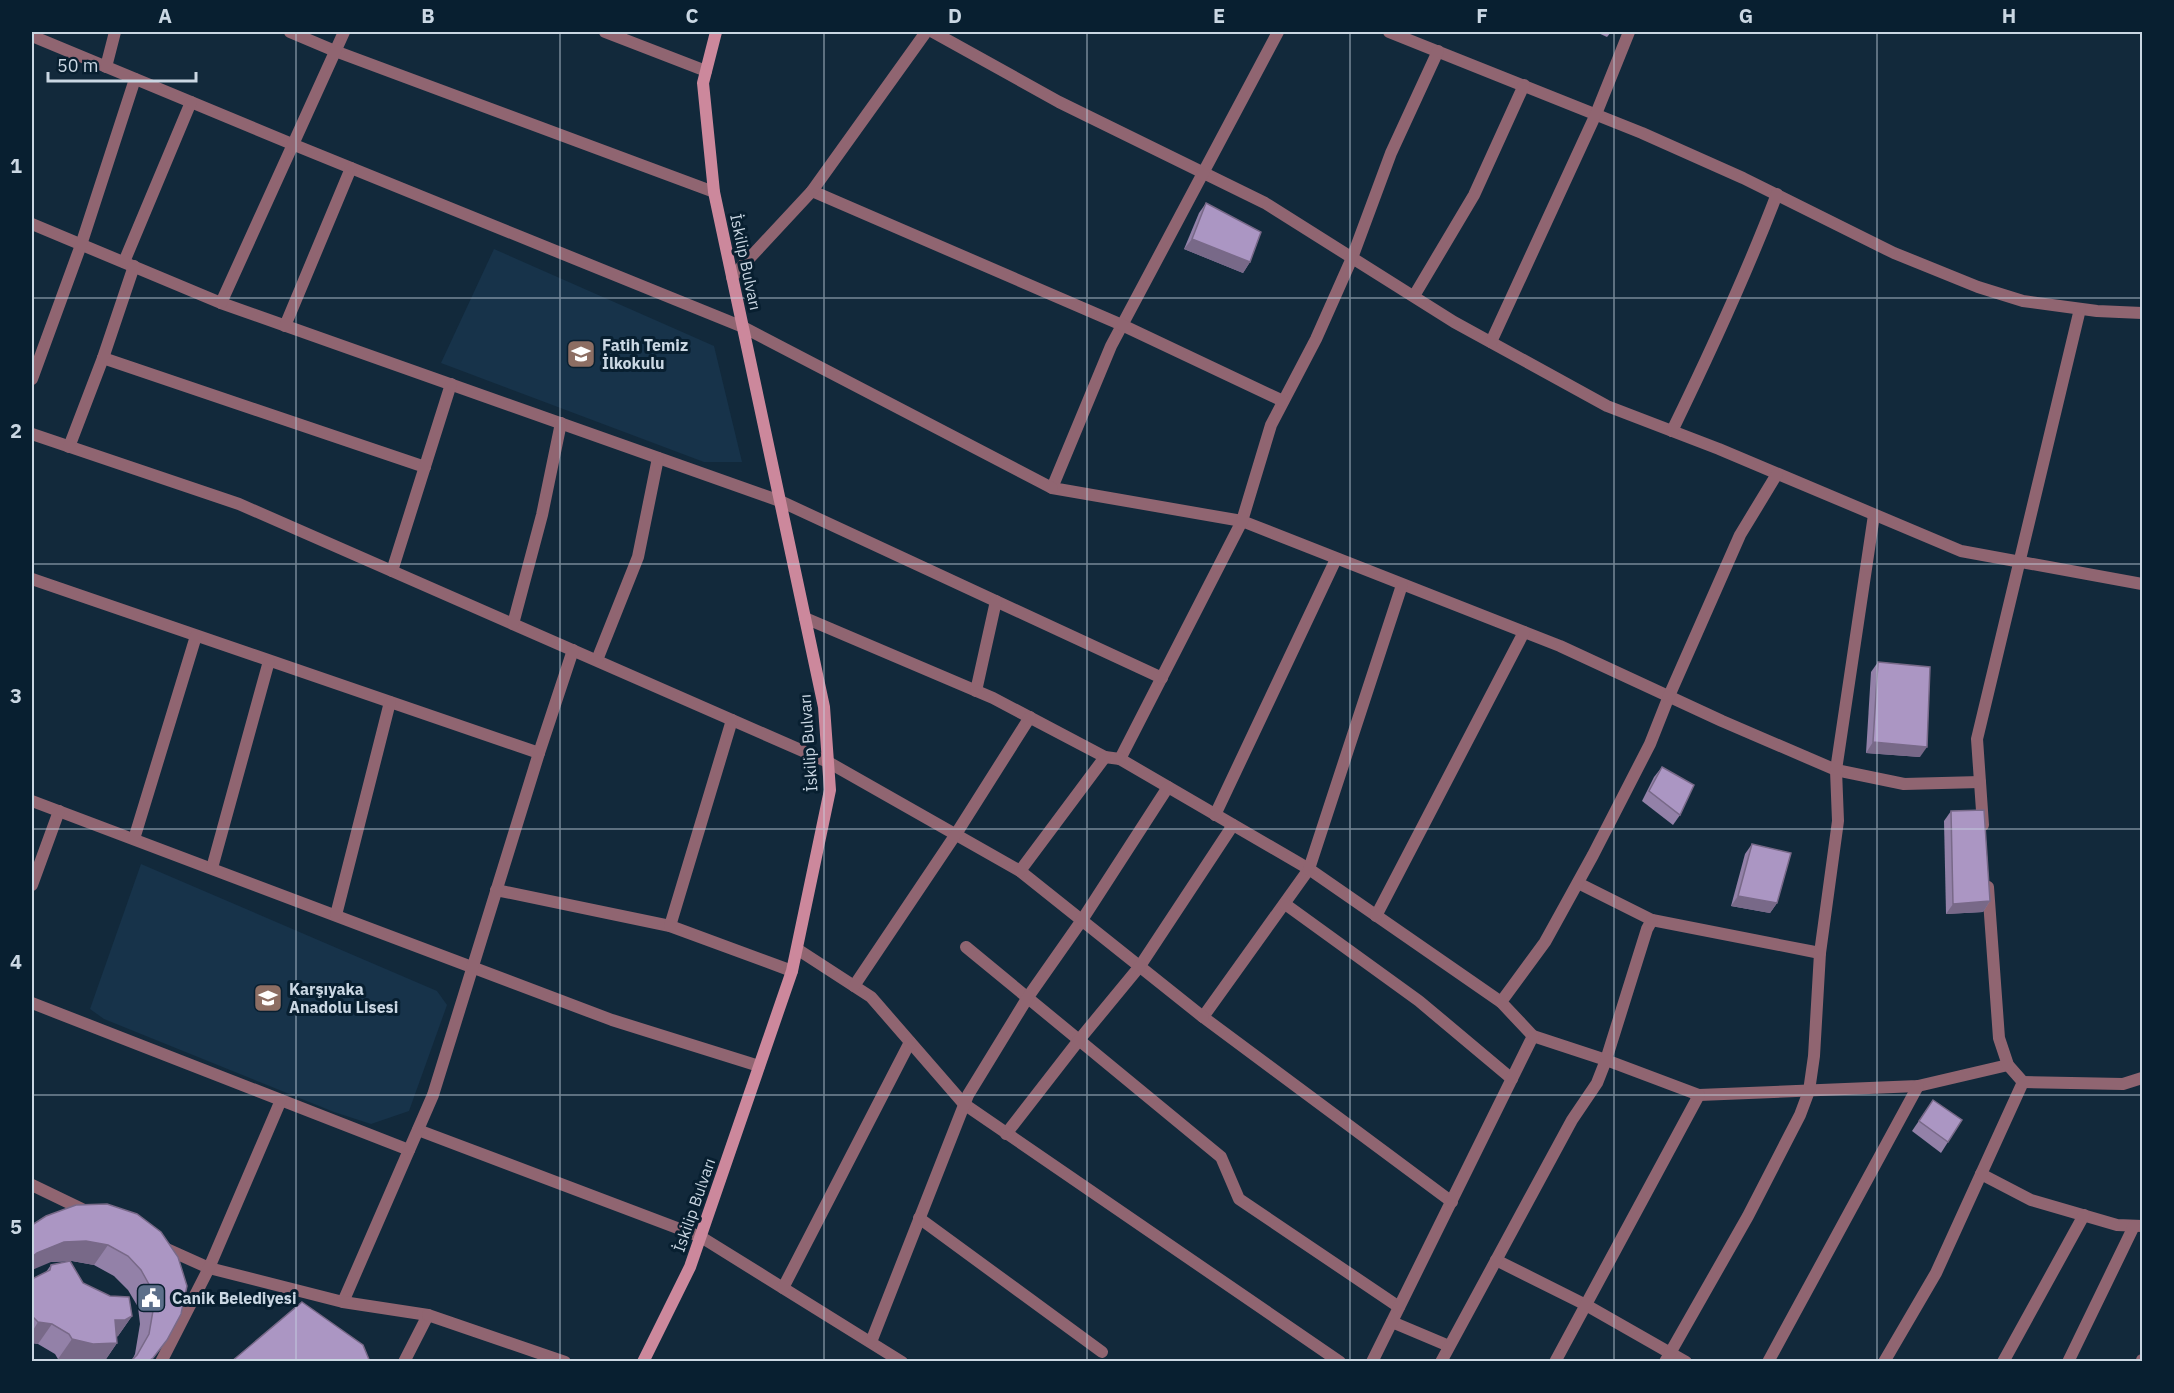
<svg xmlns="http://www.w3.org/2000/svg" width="2174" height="1393" viewBox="0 0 2174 1393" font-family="'IBM Plex Sans',sans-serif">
	<rect width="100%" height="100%" fill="#12293b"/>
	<!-- built -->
	<g fill="#17334a">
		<path d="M494 249 714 346 742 462H704L441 363Z"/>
		<path d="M141 864 437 991 447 1005 409 1111 371 1124 334 1112 104 1019 90 1009Z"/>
	</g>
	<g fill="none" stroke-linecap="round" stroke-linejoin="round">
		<!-- street -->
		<g stroke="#906571" stroke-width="12">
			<path d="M290 32 335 51 714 192"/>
			<path d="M605 32 706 71"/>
			<path d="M933 32 1059 102 1265 203 1454 322 1607 406 1719 449 1961 551 2142 584"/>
			<path d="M1278 32 1111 346 1052 488 1242 521 1560 646 1722 721 1836 770 1904 784 1980 782"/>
			<path d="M1389 32 1642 133 1743 178 1894 253 1978 287 2023 301 2097 311 2142 313"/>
			<path d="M32 36 292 144 743 327 1052 488"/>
			<path d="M1438 51 1391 153 1352 258 1316 339 1271 425 1242 521 1120 759 1309 869 1203 1017 1452 1202"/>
			<path d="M106 67 115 32"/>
			<path d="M812 191 1122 325 1283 401"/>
			<path d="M32 224 221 303 780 501 1162 678"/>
			<path d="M124 262 191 102"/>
			<path d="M732 277 812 191 926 32"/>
			<path d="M1414 296 1474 195 1524 85"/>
			<path d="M221 303 344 32"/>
			<path d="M285 326 351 168"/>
			<path d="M1491 342 1596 114 1629 32"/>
			<path d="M103 358 425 467"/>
			<path d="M32 379 81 245 135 79"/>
			<path d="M1672 431C1710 353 1746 275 1777 194"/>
			<path d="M32 434 239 504 828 762 1020 871 1203 1017"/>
			<path d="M69 447 103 358 134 266"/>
			<path d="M392 571 451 384"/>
			<path d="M32 579 539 753"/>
			<path d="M1402 585 1309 869 1501 1002"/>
			<path d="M805 618 993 698 1105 757 1120 759"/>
			<path d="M513 624 542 515 561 423"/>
			<path d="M597 660 638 557 658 458"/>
			<path d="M976 691 996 601"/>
			<path d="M32 801 612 1020 759 1066"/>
			<path d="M1215 815 1336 559"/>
			<path d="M1983 825 1977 739 2080 309"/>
			<path d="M134 839 196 636"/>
			<path d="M212 868 269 661"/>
			<path d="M1020 871 1105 757"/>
			<path d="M1578 883 1652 920 1820 953"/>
			<path d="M32 885 59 811"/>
			<path d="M496 890 670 926 792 971"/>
			<path d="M1285 904 1419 1001 1512 1079"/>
			<path d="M336 915 390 702"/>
			<path d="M1376 916 1524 632"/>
			<path d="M670 926 732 720"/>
			<path d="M966 947 1221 1157 1239 1199 1399 1307"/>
			<path d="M797 949 871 997 964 1104 1340 1362"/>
			<path d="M854 986 956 834 1030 717"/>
			<path d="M32 1003 409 1150"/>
			<path d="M1533 1036 1606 1060 1699 1095 1918 1086 2008 1065"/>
			<path d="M2023 1082 2123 1084 2142 1078"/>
			<path d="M418 1130 701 1237 902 1362"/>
			<path d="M1006 1134 1079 1040 1140 966 1233 825"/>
			<path d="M1981 1174 2031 1200 2117 1225 2142 1226"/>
			<path d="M32 1185 88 1212"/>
			<path d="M919 1218 1102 1352"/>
			<path d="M160 1246 209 1268 343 1302 433 1095 539 753 573 650"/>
			<path d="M1496 1260 1586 1305 1686 1362"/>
			<path d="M783 1288 910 1042"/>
			<path d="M343 1302 428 1315 404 1362"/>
			<path d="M428 1315 565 1362"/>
			<path d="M1392 1322 1449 1346"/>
			<path d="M871 1342 968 1095 1028 997 1082 920 1168 787"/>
			<path d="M161 1362 209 1268 281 1100"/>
			<path d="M1372 1362 1533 1036 1501 1002 1545 942 1593 855 1650 744 1669 696 1740 535 1777 474"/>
			<path d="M1441 1362 1572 1120 1597 1083 1606 1060 1647 929 1652 920"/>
			<path d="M1555 1362 1699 1095"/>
			<path d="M1665 1362 1748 1216 1800 1115 1809 1091 1814 1056 1820 953 1838 821 1836 770 1874 515"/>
			<path d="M1768 1362 1918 1086"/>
			<path d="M1884 1362 1936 1273 2023 1082 2008 1065 1999 1038 1988 887"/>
			<path d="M2003 1362 2084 1215"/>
			<path d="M2068 1362 2134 1226"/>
			<path d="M2142 1362V1360"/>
		</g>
		<!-- secondary -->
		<path stroke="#cc889c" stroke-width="12" d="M643 1362 690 1267 792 971 830 790 824 707 714 192 703 83 716 32"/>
	</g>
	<!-- wall -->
	<g fill="#9381a8">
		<path d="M1596 32H1611L1607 37Z"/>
		<path d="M1206 203 1250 262 1243 273 1184 249 1199 213Z"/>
		<path d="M1878 662 1920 757 1866 753 1871 672Z"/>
		<path d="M1662 767 1680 815 1673 825 1642 801 1654 777Z"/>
		<path d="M1951 811 1990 901 1983 912 1946 914 1944 821Z"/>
		<path d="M1752 844 1777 903 1770 913 1731 906 1745 854Z"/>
		<path d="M1933 1100 1948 1142 1941 1153 1912 1131Z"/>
		<path d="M107 1204 181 1314 132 1360 135 1354 140 1324 138 1307 128 1290 114 1276 94 1265 72 1261 51 1262Z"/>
		<path d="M51 1265 83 1283 132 1316 118 1336 116 1337 117 1343 104 1362H67L58 1359 55 1354 38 1344 32 1343V1279L46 1272Z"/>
	</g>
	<!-- shaded-wall -->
	<g fill="#786988">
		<path d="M1192 239 1250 262 1243 273 1184 249Z"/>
		<path d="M1873 742 1927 747 1920 757 1866 753Z"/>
		<path d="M1738 896 1777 903 1770 913 1731 906Z"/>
		<path d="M1990 901 1983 912 1946 914 1953 904Z"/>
		<path d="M86 1241 108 1245 94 1265 72 1261 51 1262 32 1270V1257L37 1253 64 1242Z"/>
		<path d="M132 1316 118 1336 111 1340 115 1320Z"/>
		<path d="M38 1322 52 1324 38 1344 32 1343V1332Z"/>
		<path d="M72 1339 117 1343 104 1362H67L58 1359Z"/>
	</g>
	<!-- building -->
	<g fill="#ab96c3" stroke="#786988" stroke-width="1.5">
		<path d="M1206 203 1261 232 1250 262 1192 239Z"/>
		<path d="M1878 662 1930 667 1927 747 1873 742Z"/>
		<path d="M1662 767 1694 785 1680 815 1649 791Z"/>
		<path d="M1984 810 1990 901 1953 904 1951 811Z"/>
		<path d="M1752 844 1791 853 1777 903 1738 896Z"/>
		<path d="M1933 1100 1962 1120 1948 1142 1919 1121Z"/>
		<path d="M107 1204 137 1214 161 1232 178 1257 187 1286 181 1314 167 1340 153 1358 147 1362H130L137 1355 149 1334 154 1305 151 1288 141 1270 128 1256 108 1245 86 1241 64 1242 37 1253 32 1257V1225L46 1216 76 1205Z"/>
		<path d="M70 1261 83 1283 110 1296 129 1297 132 1316 125 1320H115L117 1343 93 1344 72 1339 69 1334 52 1324 38 1322 32 1316V1279L50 1270 51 1265Z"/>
		<path d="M302 1302 363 1345 370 1362H231Z"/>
	</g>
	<!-- grid -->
	<path fill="none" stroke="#cad7e3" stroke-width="1.5" stroke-opacity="0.55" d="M296 32V1362M560 32V1362M824 32V1362M1087 32V1362M1350 32V1362M1614 32V1362M1877 32V1362M32 298H2142M32 564H2142M32 829H2142M32 1095H2142"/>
	<!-- icons -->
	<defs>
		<g id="school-square" transform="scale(1.5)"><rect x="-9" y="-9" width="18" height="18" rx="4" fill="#8d6e63" stroke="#081f30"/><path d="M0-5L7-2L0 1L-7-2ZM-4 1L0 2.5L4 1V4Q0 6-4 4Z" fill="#fff"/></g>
		<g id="civic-square" transform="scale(1.5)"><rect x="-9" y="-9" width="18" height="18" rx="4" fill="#5c6f8a" stroke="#081f30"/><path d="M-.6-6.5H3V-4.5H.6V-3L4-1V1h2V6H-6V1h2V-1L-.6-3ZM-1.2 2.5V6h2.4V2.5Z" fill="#fff"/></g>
	</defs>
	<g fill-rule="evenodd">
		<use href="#school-square" x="581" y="354"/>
		<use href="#school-square" x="268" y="998"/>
		<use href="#civic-square" x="151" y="1298"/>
	</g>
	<g text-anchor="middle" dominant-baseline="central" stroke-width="6" stroke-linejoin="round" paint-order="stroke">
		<!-- street labels -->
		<g font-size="16" fill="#cad7e3" stroke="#081f30">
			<text transform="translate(746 262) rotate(78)">İskilip Bulvarı</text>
			<text transform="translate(808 743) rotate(-94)">İskilip Bulvarı</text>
			<text transform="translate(694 1205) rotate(-71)">İskilip Bulvarı</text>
		</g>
		<!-- poi labels -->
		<g font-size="16" font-weight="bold" fill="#cad7e3" stroke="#081f30" text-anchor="start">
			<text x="602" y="345">Fatih Temiz<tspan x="602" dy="18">İlkokulu</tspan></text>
			<text x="289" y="989">Karşıyaka<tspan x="289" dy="18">Anadolu Lisesi</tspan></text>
			<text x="172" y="1298">Canik Belediyesi</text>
		</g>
	</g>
	<!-- border -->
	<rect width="2174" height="1393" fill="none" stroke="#081f30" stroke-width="66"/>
	<!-- scale -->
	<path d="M48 72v9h148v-9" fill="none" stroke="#cad7e3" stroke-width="3"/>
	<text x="57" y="72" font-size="18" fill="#cad7e3" stroke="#081f30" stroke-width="4.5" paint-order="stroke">50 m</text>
	<rect x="33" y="33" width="2108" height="1327" fill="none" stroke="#cad7e3" stroke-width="2"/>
	<g font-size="20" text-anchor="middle" font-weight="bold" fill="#cad7e3">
		<text x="165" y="23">A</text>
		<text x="428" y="23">B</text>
		<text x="692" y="23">C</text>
		<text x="955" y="23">D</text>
		<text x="1219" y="23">E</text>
		<text x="1482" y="23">F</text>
		<text x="1746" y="23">G</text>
		<text x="2009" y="23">H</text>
		<text x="16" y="173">1</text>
		<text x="16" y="438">2</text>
		<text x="16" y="703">3</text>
		<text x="16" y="969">4</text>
		<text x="16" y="1234">5</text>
	</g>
</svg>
